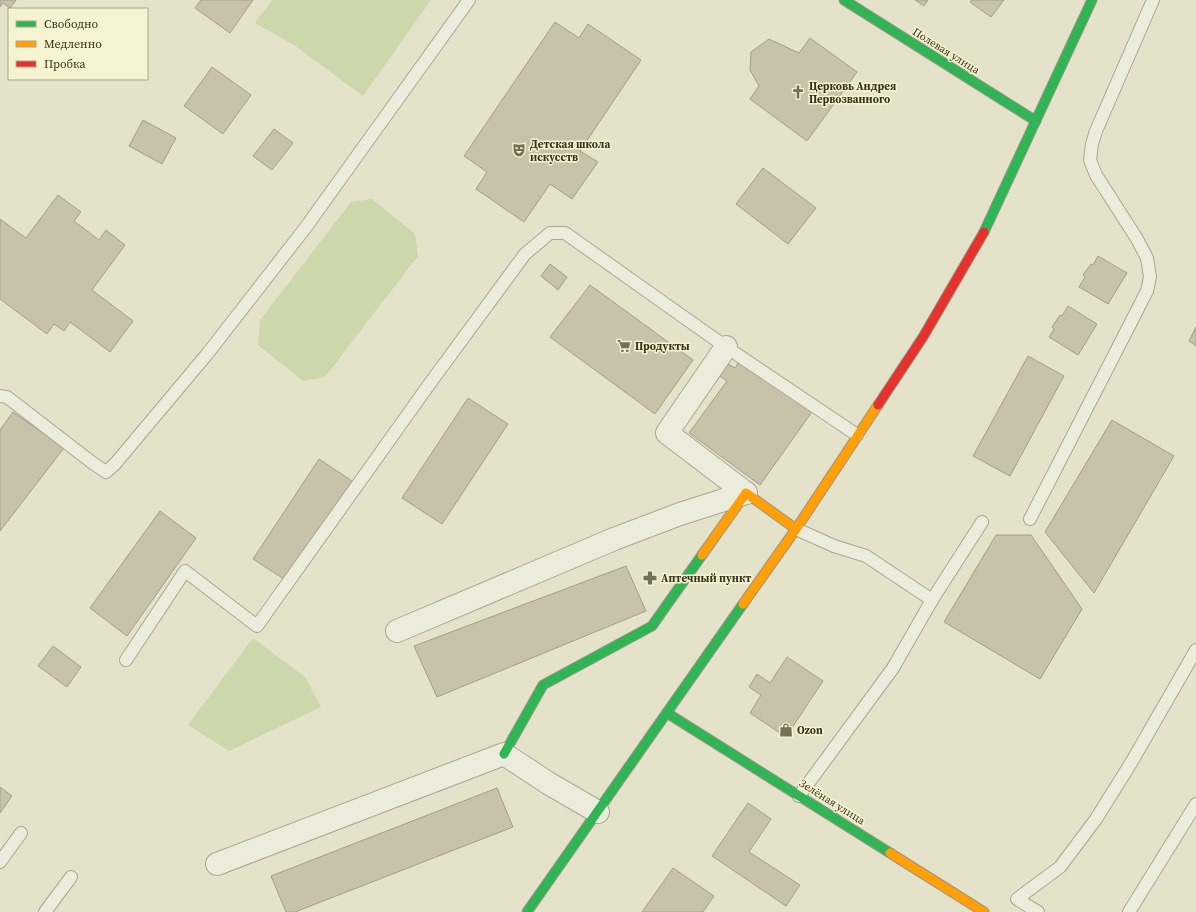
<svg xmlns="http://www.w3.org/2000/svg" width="1196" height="912" viewBox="0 0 1196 912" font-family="'Source Serif 4',serif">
	<rect width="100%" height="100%" fill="#e4e3ca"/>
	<!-- green -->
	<g fill="#ccd7ac">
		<path d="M272 0H431L363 96 294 45 255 23Z"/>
		<path d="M372 199 415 234 418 256 325 377 303 381 258 345 260 320 351 202Z"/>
		<path d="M253 638 305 677 321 707 229 751 188 725Z"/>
	</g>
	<!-- building -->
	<g fill="#c8c2ab" stroke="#a49e8a">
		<path d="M0 0H16L10 8 3 3 0 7Z"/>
		<path d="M201 0H253L230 33 195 8Z"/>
		<path d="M915 0H928L924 6Z"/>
		<path d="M972 0H1004L991 17 970 2Z"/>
		<path d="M555 22 579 38 588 24 641 60 580 151 598 162 572 199 550 184 524 222 476 189 487 172 464 156Z"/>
		<path d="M810 38 857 72 807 141 750 99 759 86 750 70 751 52 769 39 799 53Z"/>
		<path d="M212 67 251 95 223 134 184 106Z"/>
		<path d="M143 120 176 138 162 164 129 146Z"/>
		<path d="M274 129 293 143 272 170 253 156Z"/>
		<path d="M763 168 816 208 788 244 736 204Z"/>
		<path d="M58 195 81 212 74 221 99 240 106 230 125 245 92 290 133 321 110 352 70 322 64 331 54 324 47 334 0 299V219L26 238Z"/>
		<path d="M1098 256 1127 273 1108 304 1079 287 1085 277 1083 275 1091 264 1093 265Z"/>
		<path d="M550 264 567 277 558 290 541 276Z"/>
		<path d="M590 285 693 360 655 414 550 337Z"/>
		<path d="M1068 306 1097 324 1078 355 1049 337 1054 329 1052 327 1060 315 1062 316Z"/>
		<path d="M1196 327V346L1189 341Z"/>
		<path d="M1028 356 1064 376 1010 476 973 456Z"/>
		<path d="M740 360 814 409 760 485 689 433 727 381 714 372 723 361 735 368Z"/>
		<path d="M468 398 508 424 442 524 402 498Z"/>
		<path d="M13 412 64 448 0 531V430Z"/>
		<path d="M1112 420 1174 456 1094 593 1045 532Z"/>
		<path d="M319 459 358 485 293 585 253 559Z"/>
		<path d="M160 511 196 538 127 636 90 608Z"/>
		<path d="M996 535H1031L1082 609 1040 679 944 622Z"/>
		<path d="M626 566 646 611 437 697 414 646Z"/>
		<path d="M53 646 81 667 67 687 38 666Z"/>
		<path d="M787 657 823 681 786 737 750 713 761 695 749 687 757 674 770 683Z"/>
		<path d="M0 787 12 796 0 813Z"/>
		<path d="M497 788 513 827 295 912H286L271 876Z"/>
		<path d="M748 803 771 819 749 852 800 885 786 906 712 856Z"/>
		<path d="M673 868 714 896 703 912H642Z"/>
	</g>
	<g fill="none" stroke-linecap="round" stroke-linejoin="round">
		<!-- lane casing -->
		<g stroke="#a9a694" stroke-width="14">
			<g id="lane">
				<path d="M0 396 7 397 94 464 106 472 115 464 208 353 306 227 469 0"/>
				<path d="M1030 519 1147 291 1150 277 1147 258 1137 239 1096 175 1090 160 1092 144 1096 131 1153 0"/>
				<path d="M796 529 834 546 866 556 932 600"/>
				<path d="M126 660 185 571 257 626 428 386 525 254 550 233H565L726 347 857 435"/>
				<path d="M799 796 893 668 932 600 982 522"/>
				<path d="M0 862 21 833"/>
				<path d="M45 912 71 877"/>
				<path d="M1038 912 1017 899 1060 867 1096 819 1131 763 1196 650"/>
				<path d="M1129 912 1196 804"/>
			</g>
		</g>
		<!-- street casing -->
		<g stroke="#a9a694" stroke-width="24">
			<g id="street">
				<path d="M726 347 667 433 746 493"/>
				<path d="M397 631 614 539 680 514 746 493"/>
				<path d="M217 864 504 754 548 783 598 812"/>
			</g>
		</g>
		<!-- fast casing -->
		<g stroke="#999684" stroke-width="11">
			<g id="fast">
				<path d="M844 0 1036 121"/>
				<path d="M984 232 1092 0"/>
				<path d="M667 713 890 853"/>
				<path d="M504 754 543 685 652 626 702 555"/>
				<path d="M527 912 743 604"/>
			</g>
		</g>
		<!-- slow casing -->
		<g stroke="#999684" stroke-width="11">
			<g id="slow">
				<path d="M702 555 746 493 796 529"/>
				<path d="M743 604 796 529 878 405"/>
				<path d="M890 853 984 912"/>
			</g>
		</g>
		<!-- jam casing -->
		<g stroke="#999684" stroke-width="11">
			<path id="jam" d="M878 405 923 337 984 232"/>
		</g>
		<!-- lane -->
		<use href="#lane" stroke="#ececdd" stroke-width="12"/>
		<!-- street -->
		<use href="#street" stroke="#ececdd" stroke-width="22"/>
		<!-- fast -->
		<use href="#fast" stroke="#30b455" stroke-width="9"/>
		<!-- slow -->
		<use href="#slow" stroke="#ff9f0a" stroke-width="9"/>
		<!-- jam -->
		<use href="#jam" stroke="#e5322d" stroke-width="9"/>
	</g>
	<!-- icons -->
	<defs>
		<g id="church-bare" transform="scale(1.08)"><path d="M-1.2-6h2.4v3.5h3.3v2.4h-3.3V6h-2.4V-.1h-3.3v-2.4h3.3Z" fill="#746f59" stroke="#f6f4d0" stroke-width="2.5" paint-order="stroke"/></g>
		<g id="theatre-bare" transform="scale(1.08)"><path d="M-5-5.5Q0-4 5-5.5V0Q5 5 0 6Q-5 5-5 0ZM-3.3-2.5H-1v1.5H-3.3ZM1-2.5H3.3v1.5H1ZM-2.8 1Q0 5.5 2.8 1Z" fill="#746f59" stroke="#f6f4d0" stroke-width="2.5" paint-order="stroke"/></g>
		<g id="supermarket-bare" transform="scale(1.08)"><path d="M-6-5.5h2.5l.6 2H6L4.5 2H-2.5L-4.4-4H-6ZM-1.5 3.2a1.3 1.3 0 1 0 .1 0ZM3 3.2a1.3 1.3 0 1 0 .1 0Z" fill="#746f59" stroke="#f6f4d0" stroke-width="2.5" paint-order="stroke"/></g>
		<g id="pharmacy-bare" transform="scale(1.08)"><path d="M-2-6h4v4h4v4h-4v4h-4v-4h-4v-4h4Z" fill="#746f59" stroke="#f6f4d0" stroke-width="2.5" paint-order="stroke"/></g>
		<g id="shop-bare" transform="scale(1.08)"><path d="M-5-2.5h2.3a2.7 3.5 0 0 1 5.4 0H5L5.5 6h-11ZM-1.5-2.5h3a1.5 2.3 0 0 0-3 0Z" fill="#746f59" stroke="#f6f4d0" stroke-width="2.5" paint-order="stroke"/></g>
	</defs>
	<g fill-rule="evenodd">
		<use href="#church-bare" x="798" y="92"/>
		<use href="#theatre-bare" x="519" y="150"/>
		<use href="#supermarket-bare" x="624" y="346"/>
		<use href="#pharmacy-bare" x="650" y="578"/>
		<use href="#shop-bare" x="786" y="730"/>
	</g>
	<g text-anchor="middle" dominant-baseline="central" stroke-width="3" stroke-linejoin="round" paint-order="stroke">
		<!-- street labels -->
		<g font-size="11" fill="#38301c" stroke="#f6f4d0">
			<text transform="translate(946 51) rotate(32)">Полевая улица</text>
			<text transform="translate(832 802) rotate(32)">Зелёная улица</text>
		</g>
		<!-- poi labels -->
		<g font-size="11" font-weight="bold" fill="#38301c" stroke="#f6f4d0" text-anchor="start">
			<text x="809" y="86">Церковь Андрея<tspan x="809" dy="13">Первозванного</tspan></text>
			<text x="530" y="144">Детская школа<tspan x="530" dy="13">искусств</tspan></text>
			<text x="635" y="346">Продукты</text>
			<text x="661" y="578">Аптечный пункт</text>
			<text x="797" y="730">Ozon</text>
		</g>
	</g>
	<!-- legend -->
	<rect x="8" y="8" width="140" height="72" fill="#f6f4d0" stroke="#aaa688"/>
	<rect x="16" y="21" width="20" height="6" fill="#30b455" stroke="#aaa688"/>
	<text x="44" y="28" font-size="12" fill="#38301c">Свободно</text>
	<rect x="16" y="41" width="20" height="6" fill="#ff9f0a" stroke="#aaa688"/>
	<text x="44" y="48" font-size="12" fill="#38301c">Медленно</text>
	<rect x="16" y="61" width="20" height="6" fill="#e5322d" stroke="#aaa688"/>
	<text x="44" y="68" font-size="12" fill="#38301c">Пробка</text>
</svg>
